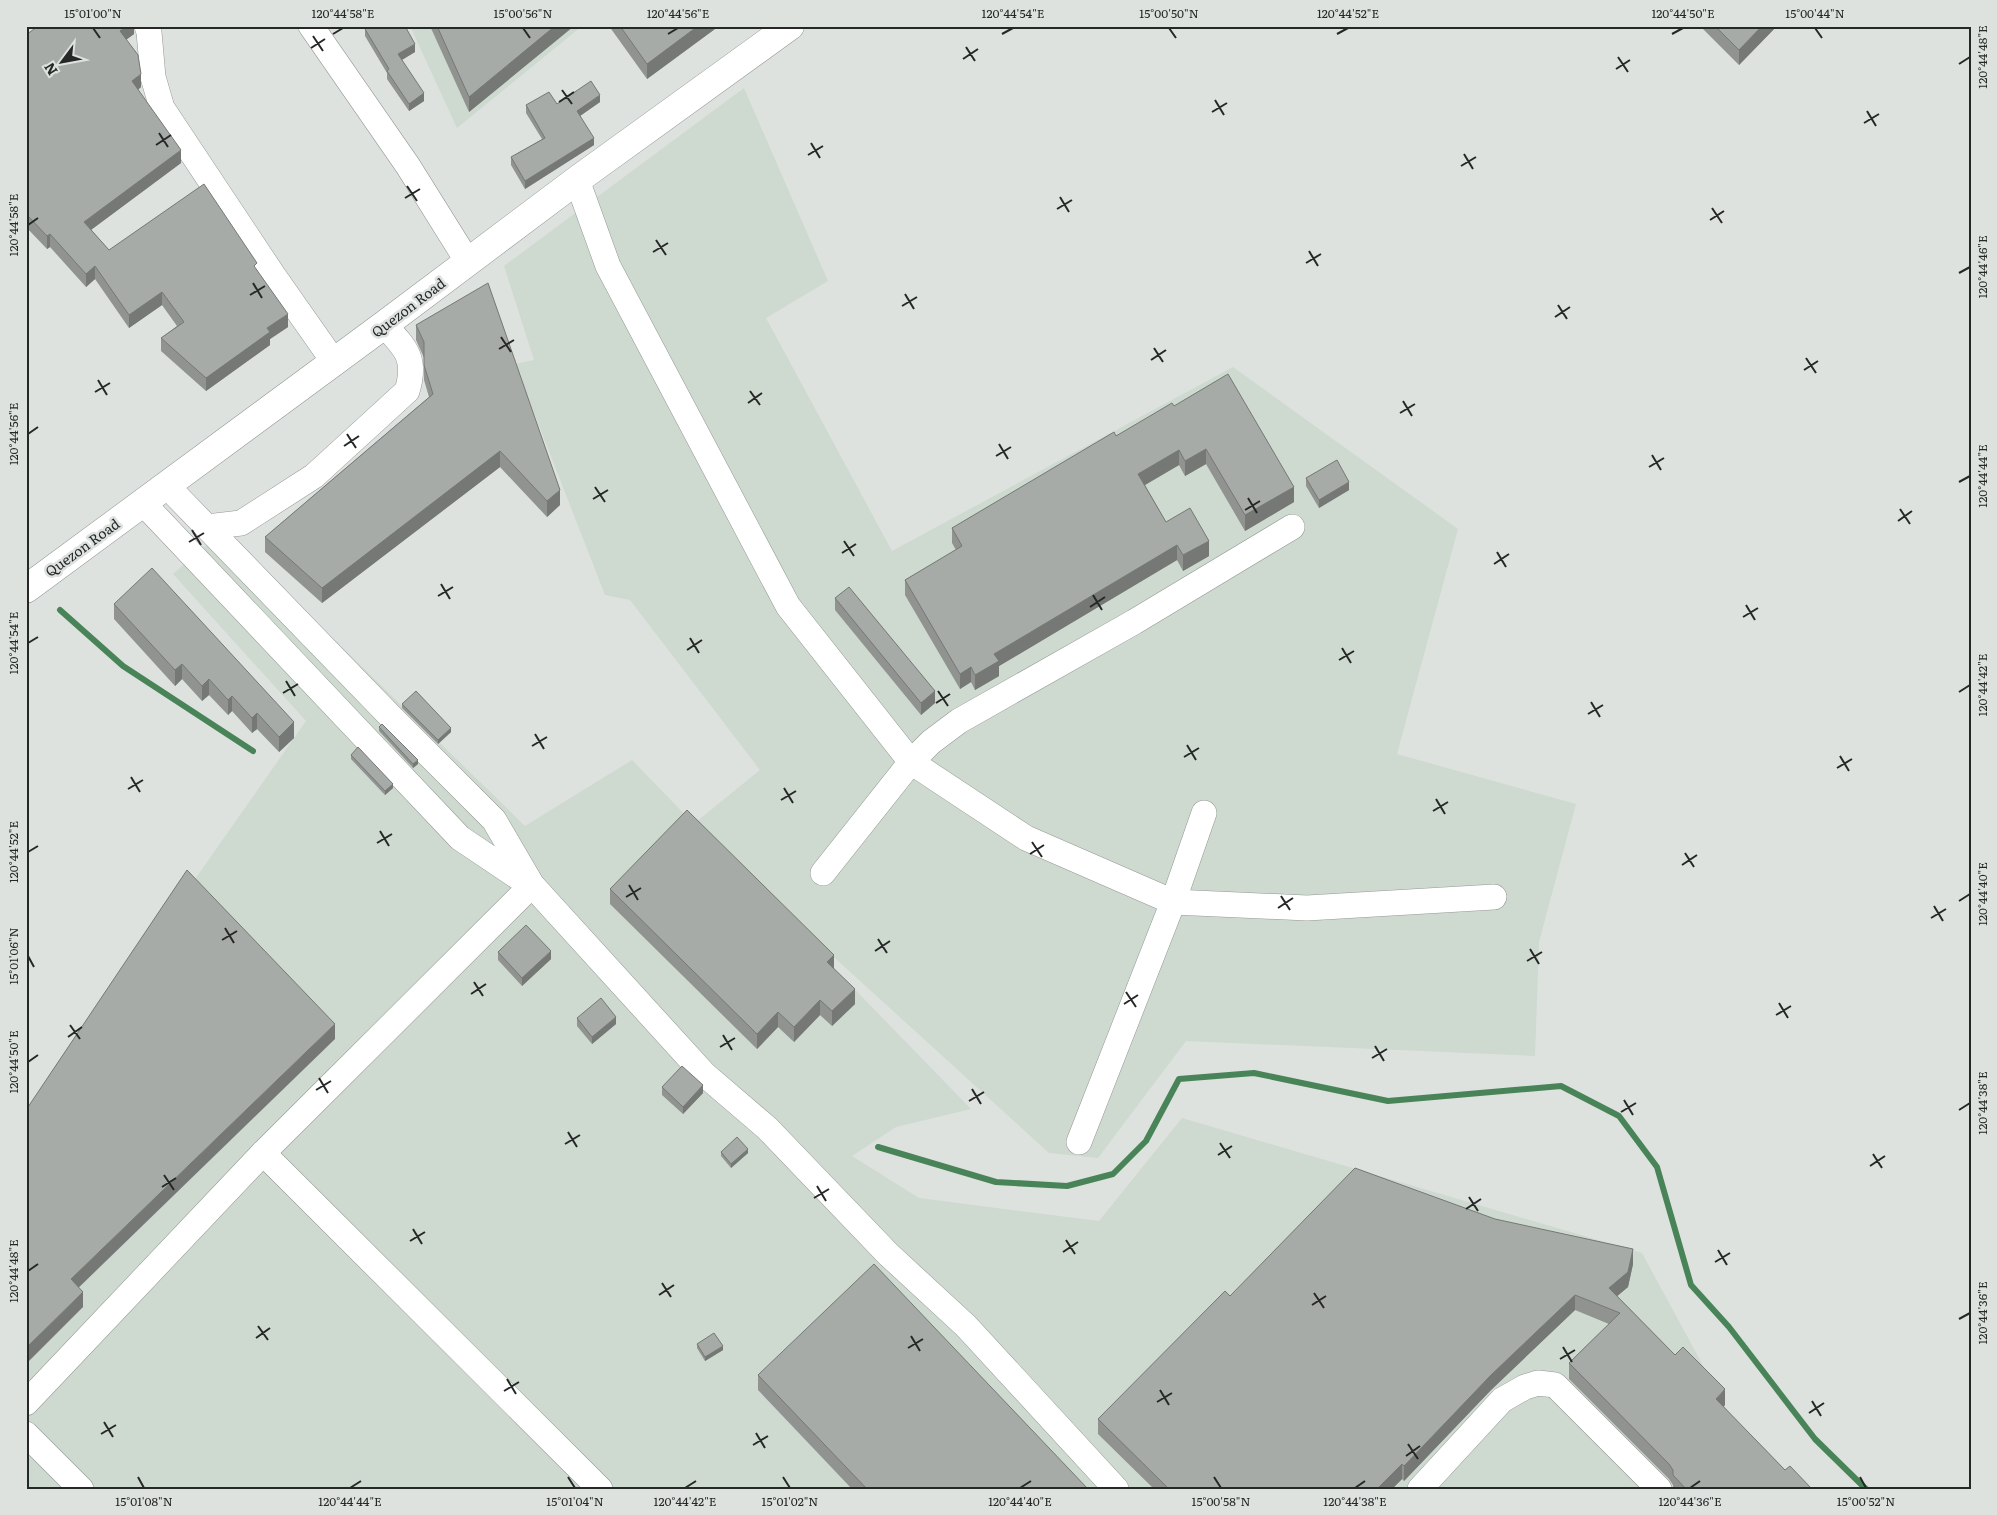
<svg xmlns="http://www.w3.org/2000/svg" width="1997" height="1515" viewBox="0 0 1997 1515" font-family="Literata,serif">
	<rect width="100%" height="100%" fill="#dde2de"/>
	<!-- built -->
	<g fill="#ced9d0">
		<path d="M410 26H582L457 128Z"/>
		<path d="M744 88 828 281 766 318 892 551 1233 367 1458 529 1397 754 1576 804 1539 942 1535 1056 1186 1041 1098 1158 1049 1153 803 929 696 822 760 770 630 600 605 595 515 364 534 360 504 266Z"/>
		<path d="M223 531 525 826 632 760 971 1109 896 1127 852 1156 919 1198 1099 1221 1182 1118 1642 1253 1770 1489H26V1120L306 721 173 574Z"/>
	</g>
	<g fill="none" stroke-linecap="round" stroke-linejoin="round">
		<!-- stream -->
		<g stroke="#498459" stroke-width="6">
			<path d="M60 610 123 666 253 751"/>
			<path d="M878 1147 996 1182 1067 1186 1113 1174 1146 1141 1179 1079 1254 1073 1388 1101 1561 1086 1619 1116 1657 1167 1691 1285 1729 1327 1815 1439 1866 1489"/>
		</g>
		<!-- minor casing -->
		<g stroke="#949995" stroke-width="26">
			<g id="minor">
				<path d="M147 26 149 32 153 77 162 108 273 275 334 362"/>
				<path d="M311 26 408 166 468 262"/>
				<path d="M577 180 608 266 788 606 911 762 1026 838 1173 902 1307 908 1494 897"/>
				<path d="M166 485 392 718 494 820 532 885 704 1074 767 1128 888 1254 966 1326 1116 1489"/>
				<path d="M143 503 460 838 527 883"/>
				<path d="M207 527 241 523 314 476 407 391C417 359 406 348 384 325"/>
				<path d="M823 873 911 762 931 742 959 721 1134 622 1292 527"/>
				<path d="M1079 1142 1173 902 1204 813"/>
				<path d="M263 1153 600 1489"/>
				<path d="M26 1403 263 1153 532 885"/>
				<path d="M26 1434 81 1489"/>
				<path d="M1420 1489 1502 1400 1525 1387 1538 1383 1555 1385 1659 1489"/>
			</g>
		</g>
		<!-- major casing -->
		<g stroke="#949995" stroke-width="29">
			<path id="major" d="M26 589 384 325 577 180 790 26"/>
		</g>
		<!-- minor -->
		<use href="#minor" stroke="#fff" stroke-width="25"/>
		<!-- major -->
		<use href="#major" stroke="#fff" stroke-width="28"/>
	</g>
	<!-- wall -->
	<g fill="#909390">
		<path d="M134 26V34L126 40 141 87 138 90 181 163 91 230 109 250 257 270 288 327 270 339V345L206 391 161 351V338L177 326 162 305 129 328 95 279 86 287 50 247 47 249 26 227V35Z"/>
		<path d="M430 26H574L469 112Z"/>
		<path d="M609 26H719L647 79Z"/>
		<path d="M1700 26H1777L1739 65Z"/>
		<path d="M365 29 415 52 402 60 424 101 409 111 387 79V73L365 36Z"/>
		<path d="M600 102 580 116 594 145 525 189 511 165V157L542 139 526 113V105Z"/>
		<path d="M416 325 560 505 547 517 500 467 322 603 265 552V537L429 397 424 380V358L416 340Z"/>
		<path d="M1174 406 1294 502 1245 531 1206 464 1185 476 1179 465 1145 485 1166 522 1209 556 1183 571 1177 560 999 666V676L975 690 971 682 960 689 905 595V580L956 550 952 543V528L1116 436Z"/>
		<path d="M1306 478 1349 490 1319 508 1306 486Z"/>
		<path d="M835 598 935 703 921 715 835 610Z"/>
		<path d="M114 604 294 738 279 752 257 729 252 733 232 711 228 715 209 695 202 701 182 679 175 686 114 619Z"/>
		<path d="M402 704 451 732 438 744 402 708Z"/>
		<path d="M379 727 418 764 413 768 379 731Z"/>
		<path d="M351 755 393 788 385 795 351 759Z"/>
		<path d="M610 889 834 968 855 1004 832 1026 820 1015 794 1042 778 1027 757 1049 610 904Z"/>
		<path d="M498 952 551 959 522 986 498 960Z"/>
		<path d="M577 1018 616 1024 592 1044 577 1026Z"/>
		<path d="M662 1087 703 1093 683 1114 662 1095Z"/>
		<path d="M721 1152 748 1153 731 1168 721 1156Z"/>
		<path d="M1495 1219 1633 1264 1628 1287 1617 1296 1675 1355 1725 1405 1723 1407 1785 1470 1812 1489H1673V1485L1669 1479 1569 1379V1363L1609 1324 1575 1310 1491 1390 1404 1481 1402 1479 1392 1489H1154L1098 1434V1419Z"/>
		<path d="M697 1344 723 1350 705 1361 697 1348Z"/>
		<path d="M758 1375 1088 1489H852L758 1390Z"/>
	</g>
	<!-- shaded-wall -->
	<g fill="#757875">
		<path d="M127 26H134V34L120 44V31Z"/>
		<path d="M555 26H574L469 112V97Z"/>
		<path d="M698 26H719L647 79V64Z"/>
		<path d="M1762 26H1777L1739 65V50Z"/>
		<path d="M415 44V52L398 62V54Z"/>
		<path d="M141 74V87L132 94V81Z"/>
		<path d="M424 93V101L409 111V104Z"/>
		<path d="M600 95V102L577 118V111Z"/>
		<path d="M594 138V145L525 189V181Z"/>
		<path d="M181 150V163L84 235V222Z"/>
		<path d="M50 234V247L47 249V236Z"/>
		<path d="M95 266V279L86 287V274Z"/>
		<path d="M162 292V305L129 328V315Z"/>
		<path d="M288 314V327L270 339V345L206 391V378L267 328Z"/>
		<path d="M1206 449V464L1185 476V461Z"/>
		<path d="M1179 450V465L1138 489V474Z"/>
		<path d="M500 451V467L322 603V588Z"/>
		<path d="M1349 482V490L1319 508V500Z"/>
		<path d="M1294 487V502L1245 531V515Z"/>
		<path d="M560 490V505L547 517V501Z"/>
		<path d="M1209 541V556L1183 571V555Z"/>
		<path d="M1177 545V560L999 666V676L975 690V675L994 654Z"/>
		<path d="M182 664V679L175 686V670Z"/>
		<path d="M971 667V682L960 689V674Z"/>
		<path d="M209 679V695L202 701V686Z"/>
		<path d="M935 691V703L921 715V703Z"/>
		<path d="M232 696V711L228 715V700Z"/>
		<path d="M257 713V729L252 733V718Z"/>
		<path d="M294 722V738L279 752V737Z"/>
		<path d="M451 728V732L438 744V740Z"/>
		<path d="M418 760V764L413 768V764Z"/>
		<path d="M393 784V788L385 795V791Z"/>
		<path d="M551 951V959L522 986V978Z"/>
		<path d="M834 955V970L827 962Z"/>
		<path d="M855 989V1004L832 1026V1011Z"/>
		<path d="M820 1000V1015L794 1042V1027Z"/>
		<path d="M778 1012V1027L757 1049V1034Z"/>
		<path d="M616 1017V1024L592 1044V1037Z"/>
		<path d="M335 1024V1039L71 1295V1279Z"/>
		<path d="M703 1085V1093L683 1114V1107Z"/>
		<path d="M748 1149V1153L731 1168V1164Z"/>
		<path d="M1633 1249V1264L1628 1287 1609 1303V1288Z"/>
		<path d="M83 1292V1307L26 1364V1348Z"/>
		<path d="M1575 1295V1310L1491 1390 1404 1481V1466L1491 1375Z"/>
		<path d="M723 1346V1350L705 1361V1357Z"/>
		<path d="M1725 1389V1405L1716 1414V1399Z"/>
		<path d="M1402 1464V1479L1392 1489H1377Z"/>
	</g>
	<!-- building -->
	<g fill="#a7aba7" stroke="#757875">
		<path d="M38 26H127L120 31 138 55 141 74 132 81 181 150 84 222 109 250 204 184 257 263 254 266 288 314 267 328 270 332 206 378 161 338 184 322 162 292 129 315 95 266 86 274 50 234 47 236 26 214V35Z"/>
		<path d="M369 26H405L415 44 398 54 424 93 409 104 387 71 389 69 365 29Z"/>
		<path d="M437 26H555L469 97Z"/>
		<path d="M620 26H698L647 64Z"/>
		<path d="M1715 26H1762L1739 50Z"/>
		<path d="M591 81 600 95 577 111 594 138 525 181 511 157 545 138 526 105 549 92 557 104Z"/>
		<path d="M488 283 560 490 547 501 500 451 322 588 265 537 433 394 424 365V342L416 325Z"/>
		<path d="M1228 374 1294 487 1245 515 1206 449 1185 461 1179 450 1138 474 1166 522 1190 508 1209 541 1183 555 1177 545 994 654 999 661 975 675 971 667 960 674 905 580 962 546 952 528 1114 432 1116 436 1172 403 1174 406Z"/>
		<path d="M1337 460 1349 482 1319 500 1306 478Z"/>
		<path d="M152 568 294 722 279 737 257 713 252 718 232 696 228 700 209 679 202 686 182 664 175 670 114 604Z"/>
		<path d="M849 587 935 691 921 703 835 598Z"/>
		<path d="M416 691 451 728 438 740 402 704Z"/>
		<path d="M382 724 418 760 413 764 379 727Z"/>
		<path d="M358 747 393 784 385 791 351 755Z"/>
		<path d="M687 810 834 955 827 962 855 989 832 1011 820 1000 794 1027 778 1012 757 1034 610 889Z"/>
		<path d="M187 870 335 1024 71 1279 83 1292 26 1348V1110Z"/>
		<path d="M526 925 551 951 522 978 498 952Z"/>
		<path d="M601 998 616 1017 592 1037 577 1018Z"/>
		<path d="M682 1066 703 1085 683 1107 662 1087Z"/>
		<path d="M737 1137 748 1149 731 1164 721 1152Z"/>
		<path d="M1355 1168 1495 1219 1633 1249 1628 1272 1609 1288 1675 1355 1683 1347 1725 1389 1716 1399 1785 1470 1790 1466 1812 1489H1686L1673 1475V1470L1669 1464 1569 1363 1620 1313 1575 1295 1491 1375 1404 1466 1402 1464 1377 1489H1169L1098 1419 1225 1291 1230 1296Z"/>
		<path d="M874 1264 1088 1489H867L758 1375Z"/>
		<path d="M714 1333 723 1346 705 1357 697 1344Z"/>
	</g>
	<!-- ticks -->
	<path fill="none" stroke="#262827" stroke-width="2" d="M93 28 100 38M523 28 530 38M1169 28 1176 38M1815 28 1822 38M333 34 343 28M668 34 678 28M1002 34 1013 28M1337 34 1348 28M1672 34 1683 28M313 36 323 51M966 47 975 61M311 48 325 39M1618 57 1628 72M963 59 978 49M1959 64 1970 57M1616 69 1630 60M562 90 572 104M1215 100 1224 115M559 102 574 92M1867 111 1876 126M1212 112 1227 103M1864 123 1879 114M159 133 168 147M811 143 820 158M156 145 171 135M1464 154 1473 169M808 155 823 146M1461 166 1476 157M407 186 417 201M1060 197 1069 212M405 198 420 189M1712 208 1722 223M1057 209 1072 200M1710 220 1724 211M28 225 38 218M656 240 666 255M1309 251 1318 266M653 252 668 243M1306 263 1321 254M1959 273 1970 267M253 283 262 298M905 294 914 309M250 295 265 286M1558 305 1567 319M902 306 917 297M1555 317 1570 307M501 337 511 352M1154 348 1163 362M499 349 514 340M1806 358 1816 373M1151 360 1166 350M1804 370 1818 361M98 380 107 395M750 391 760 405M95 392 110 383M1403 401 1412 416M748 403 762 393M1400 413 1415 404M28 434 38 427M347 434 356 448M999 444 1008 459M344 446 359 436M1652 455 1661 470M996 456 1011 447M1649 467 1664 458M1959 482 1970 476M595 487 605 502M1248 498 1257 513M593 499 608 490M1900 509 1910 524M1245 510 1260 501M1898 521 1912 511M192 530 201 545M844 541 854 556M189 542 204 533M1497 552 1506 567M842 553 856 544M1494 564 1509 554M441 584 450 599M1093 595 1102 610M438 596 453 587M1746 605 1755 620M1090 607 1105 597M1743 617 1758 608M690 638 699 653M28 643 38 637M1342 648 1351 663M687 650 702 640M1339 660 1354 651M286 681 295 696M938 691 948 706M1959 692 1970 685M283 693 298 684M1591 702 1600 717M936 703 950 694M1588 714 1603 705M535 734 544 749M1187 745 1196 760M532 746 547 737M1840 756 1849 771M1184 757 1199 748M1837 768 1852 759M131 777 140 792M784 788 793 803M128 789 143 780M1436 799 1445 814M781 800 796 791M1433 811 1448 802M380 831 389 846M1032 842 1042 857M377 843 392 834M28 852 38 846M1685 853 1694 867M1030 854 1044 845M1682 865 1697 855M629 885 638 900M1281 896 1290 910M626 897 641 888M1959 901 1970 894M1934 906 1943 921M1278 908 1293 898M1931 918 1946 909M225 928 234 943M878 939 887 953M222 940 237 931M1530 949 1539 964M875 951 890 941M28 956 34 967M1527 961 1542 952M474 982 483 996M1126 992 1136 1007M471 994 486 984M1779 1003 1788 1018M1124 1004 1138 995M1776 1015 1791 1006M70 1025 80 1039M723 1035 732 1050M68 1037 82 1027M1375 1046 1384 1061M720 1047 735 1038M1372 1058 1387 1049M28 1062 38 1055M319 1078 328 1093M972 1089 981 1104M316 1090 331 1081M1624 1100 1633 1115M969 1101 984 1092M1959 1110 1970 1103M1621 1112 1636 1103M568 1132 577 1147M1220 1143 1230 1158M565 1144 580 1135M1873 1154 1882 1168M1218 1155 1232 1146M1870 1166 1885 1156M164 1175 174 1190M817 1186 826 1201M162 1187 176 1178M1469 1197 1478 1211M814 1198 829 1189M1466 1209 1481 1199M413 1229 422 1244M1066 1240 1075 1254M410 1241 425 1232M1718 1250 1727 1265M1063 1252 1078 1242M1715 1262 1730 1253M28 1271 38 1264M662 1283 671 1297M1314 1293 1324 1308M659 1295 674 1285M1312 1305 1326 1296M1959 1319 1970 1313M258 1326 268 1340M911 1336 920 1351M256 1338 270 1328M1563 1347 1572 1362M908 1348 923 1339M1560 1359 1575 1350M507 1379 516 1394M1160 1390 1169 1405M504 1391 519 1382M1812 1401 1821 1416M1157 1402 1172 1393M1809 1413 1824 1403M104 1422 113 1437M756 1433 765 1448M101 1434 116 1425M1408 1444 1418 1459M753 1445 768 1436M1406 1456 1420 1446M138 1477 144 1488M568 1477 575 1488M783 1477 790 1488M1214 1477 1221 1488M1860 1477 1866 1488M350 1488 361 1481M685 1488 696 1481M1020 1488 1031 1481M1355 1488 1365 1481M1690 1488 1700 1481"/>
	<g text-anchor="middle" dominant-baseline="central" stroke-width="5" stroke-linejoin="round" paint-order="stroke">
		<!-- street labels -->
		<g font-size="14" fill="#262827" stroke="#dde2de">
			<text transform="translate(408 307) rotate(-37)">Quezon Road</text>
			<text transform="translate(82 547) rotate(-36)">Quezon Road</text>
		</g>
	</g>
	<!-- border -->
	<rect width="1997" height="1515" fill="none" stroke="#dde2de" stroke-width="55"/>
	<!-- north arrow -->
	<g transform="translate(62 62) rotate(238)" stroke="#dde2de" stroke-width="4" paint-order="stroke">
	<path d="M0-4L9 19L0 12L-9 19Z" fill="#262827"/>
	<text y="-8" font-size="14" font-weight="bold" text-anchor="middle" fill="#262827">N</text>
	</g>
	<rect x="28" y="28" width="1942" height="1460" fill="none" stroke="#262827" stroke-width="2"/>
	<g font-size="12" text-anchor="middle" fill="#262827">
		<text x="93" y="18">15°01'00"N</text>
		<text x="343" y="18">120°44'58"E</text>
		<text x="523" y="18">15°00'56"N</text>
		<text x="678" y="18">120°44'56"E</text>
		<text x="1013" y="18">120°44'54"E</text>
		<text x="1169" y="18">15°00'50"N</text>
		<text x="1348" y="18">120°44'52"E</text>
		<text x="1683" y="18">120°44'50"E</text>
		<text x="1815" y="18">15°00'44"N</text>
		<text transform="translate(1983 57) rotate(-90)" y="4">120°44'48"E</text>
		<text transform="translate(14 225) rotate(-90)" y="4">120°44'58"E</text>
		<text transform="translate(1983 267) rotate(-90)" y="4">120°44'46"E</text>
		<text transform="translate(14 434) rotate(-90)" y="4">120°44'56"E</text>
		<text transform="translate(1983 476) rotate(-90)" y="4">120°44'44"E</text>
		<text transform="translate(14 643) rotate(-90)" y="4">120°44'54"E</text>
		<text transform="translate(1983 685) rotate(-90)" y="4">120°44'42"E</text>
		<text transform="translate(14 852) rotate(-90)" y="4">120°44'52"E</text>
		<text transform="translate(1983 894) rotate(-90)" y="4">120°44'40"E</text>
		<text transform="translate(14 956) rotate(-90)" y="4">15°01'06"N</text>
		<text transform="translate(14 1062) rotate(-90)" y="4">120°44'50"E</text>
		<text transform="translate(1983 1103) rotate(-90)" y="4">120°44'38"E</text>
		<text transform="translate(14 1271) rotate(-90)" y="4">120°44'48"E</text>
		<text transform="translate(1983 1313) rotate(-90)" y="4">120°44'36"E</text>
		<text x="144" y="1506">15°01'08"N</text>
		<text x="350" y="1506">120°44'44"E</text>
		<text x="575" y="1506">15°01'04"N</text>
		<text x="685" y="1506">120°44'42"E</text>
		<text x="790" y="1506">15°01'02"N</text>
		<text x="1020" y="1506">120°44'40"E</text>
		<text x="1221" y="1506">15°00'58"N</text>
		<text x="1355" y="1506">120°44'38"E</text>
		<text x="1690" y="1506">120°44'36"E</text>
		<text x="1866" y="1506">15°00'52"N</text>
	</g>
</svg>
